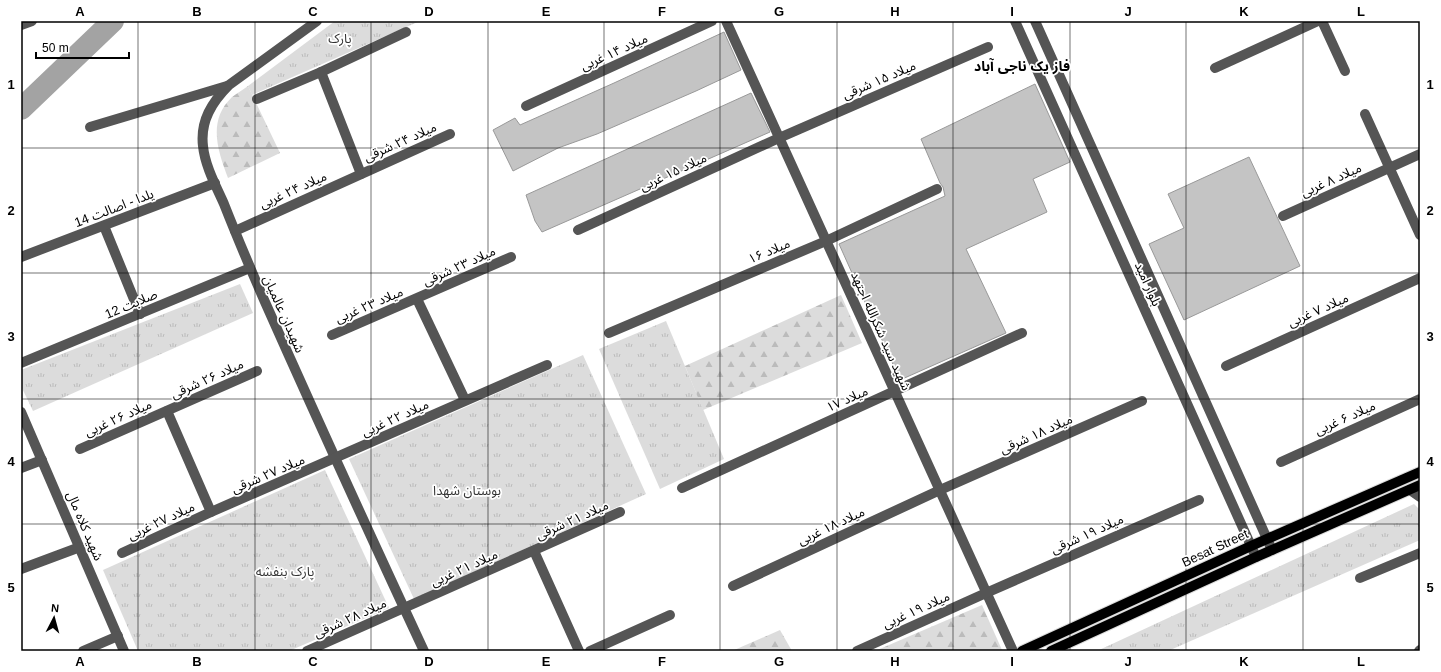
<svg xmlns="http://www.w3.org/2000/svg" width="1441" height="672" viewBox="0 0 1441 672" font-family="Helvetica,'Noto Sans Arabic',sans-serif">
	<defs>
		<pattern id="grass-tufts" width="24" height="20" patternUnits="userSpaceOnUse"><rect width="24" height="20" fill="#dcdcdc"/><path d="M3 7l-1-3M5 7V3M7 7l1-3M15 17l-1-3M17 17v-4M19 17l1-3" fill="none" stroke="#bbb"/></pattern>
		<pattern id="forest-firs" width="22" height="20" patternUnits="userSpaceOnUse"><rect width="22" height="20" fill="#dcdcdc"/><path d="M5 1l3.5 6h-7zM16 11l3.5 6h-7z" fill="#bbb"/></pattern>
	</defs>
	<rect width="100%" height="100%" fill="#fff"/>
	<!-- grass -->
	<g fill="url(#grass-tufts)">
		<path d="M335 21H420L252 95 248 86Z"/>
		<path d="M240 284 253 313 33 411 21 386V370Z"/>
		<path d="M666 321 724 459 660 489 599 349Z"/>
		<path d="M583 355 646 494 414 599 349 459Z"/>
		<path d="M325 470 389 608 289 651H138L103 570Z"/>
		<path d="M1414 504 1420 510V540L1168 651H1097Z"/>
	</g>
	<!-- forest -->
	<g fill="url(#forest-firs)">
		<path d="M248 86 280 153 228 178C218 151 207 121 232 97 237 93 243 90 248 86Z"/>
		<path d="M841 295 862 343 703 410 685 366Z"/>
		<path d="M982 605 1002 650 875 651Z"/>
		<path d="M780 630 792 651H732Z"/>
	</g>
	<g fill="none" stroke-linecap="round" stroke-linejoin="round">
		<!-- river -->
		<path stroke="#a3a3a3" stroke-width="22" d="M21 109 113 21"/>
	</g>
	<!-- building -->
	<g fill="#c4c4c4" stroke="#999">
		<path d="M724 32 741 70 696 91 597 134 558 148 513 171 493 130 515 118 520 125 614 83Z"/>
		<path d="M1035 84 1070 162 1033 179 1047 212 966 249 1006 333 900 380 839 244 945 196 943 187 940 183 921 139Z"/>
		<path d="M751 93 770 132 542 232 535 221 526 195Z"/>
		<path d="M1249 157 1300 266 1184 320 1149 244 1184 228 1168 194Z"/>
	</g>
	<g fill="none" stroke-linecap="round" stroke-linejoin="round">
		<!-- major casing -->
		<g stroke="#dbdbdb" stroke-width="12">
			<g id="major">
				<path d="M1022 651 1251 546 1420 472"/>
				<path d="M1051 651 1256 557 1420 485"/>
			</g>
		</g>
		<!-- minor -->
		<g stroke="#555" stroke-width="10">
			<path d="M317 21 229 85C212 102 200 121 203 146 205 166 216 186 224 204 237 237 251 270 265 302 317 419 370 535 424 651"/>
			<path d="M726 21 1013 651"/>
			<path d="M1015 21 1256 557"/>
			<path d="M1035 21 1272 550"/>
			<path d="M1322 21 1345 71"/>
			<path d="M21 25 32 21"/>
			<path d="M1215 68 1318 21"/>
			<path d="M321 72 361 174"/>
			<path d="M257 99 321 72 406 32"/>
			<path d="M526 106 712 21"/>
			<path d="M1365 114 1420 235"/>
			<path d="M90 127 227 86"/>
			<path d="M1283 216 1420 154"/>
			<path d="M104 226 140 314"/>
			<path d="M578 230 779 138 988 47"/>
			<path d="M235 231 450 134"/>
			<path d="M21 257 215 183"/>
			<path d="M417 299 465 400"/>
			<path d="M609 333 826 241 937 189"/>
			<path d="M332 335 511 257"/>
			<path d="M21 363 250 268"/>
			<path d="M1226 366 1420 278"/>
			<path d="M167 411 211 512"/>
			<path d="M21 412 124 651"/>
			<path d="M80 449 257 371"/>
			<path d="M1281 462 1420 399"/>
			<path d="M21 468 42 460"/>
			<path d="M682 488 1022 333"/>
			<path d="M1410 490 1420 497"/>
			<path d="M534 551 579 651"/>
			<path d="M122 553 211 512 547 365"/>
			<path d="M21 569 80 547"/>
			<path d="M1360 578 1420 553"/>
			<path d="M733 586 940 490 1142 401"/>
			<path d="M83 651 118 636"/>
			<path d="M307 651 620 512"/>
			<path d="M590 651 670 615"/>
			<path d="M857 651 986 593 1199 500"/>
			<path d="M1419 651 1420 650"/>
		</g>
		<!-- major -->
		<use href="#major" stroke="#000" stroke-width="10"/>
	</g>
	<!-- grid -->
	<path fill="none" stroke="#000" stroke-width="1" stroke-opacity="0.55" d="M138 21V651M255 21V651M371 21V651M488 21V651M604 21V651M720 21V651M837 21V651M953 21V651M1070 21V651M1186 21V651M1303 21V651M21 148H1420M21 273H1420M21 399H1420M21 524H1420"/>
	<g text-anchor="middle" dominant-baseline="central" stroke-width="3.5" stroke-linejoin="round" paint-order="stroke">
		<!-- park labels -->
		<g font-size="13" fill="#333" stroke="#fff">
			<text x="340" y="38">پارک</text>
			<text x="467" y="490">بوستان شهدا</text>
			<text x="285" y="571">پارک بنفشه</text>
		</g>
		<!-- street labels -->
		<g font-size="13" fill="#000" stroke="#fff">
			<text transform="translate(614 52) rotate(-24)">میلاد ۱۴ غربی</text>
			<text transform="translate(879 80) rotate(-23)">میلاد ۱۵ شرقی</text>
			<text transform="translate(400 142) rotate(-24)">میلاد ۲۴ شرقی</text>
			<text transform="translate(673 172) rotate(-25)">میلاد ۱۵ غربی</text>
			<text transform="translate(1331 180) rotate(-24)">میلاد ۸ غربی</text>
			<text transform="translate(293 190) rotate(-24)">میلاد ۲۴ غربی</text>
			<text transform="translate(114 208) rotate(-21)">یلدا - اصالت 14</text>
			<text transform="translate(769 251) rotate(-23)">میلاد ۱۶</text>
			<text transform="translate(459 266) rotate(-24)">میلاد ۲۳ شرقی</text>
			<text transform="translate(1148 284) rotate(66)">بلوار امید</text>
			<text transform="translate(131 304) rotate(-23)">صلابت 12</text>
			<text transform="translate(369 305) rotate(-23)">میلاد ۲۳ غربی</text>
			<text transform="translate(1318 310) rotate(-24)">میلاد ۷ غربی</text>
			<text transform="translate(284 314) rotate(66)">شهیدان عالمیان</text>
			<text transform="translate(881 331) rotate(66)">شهید سید شکرالله اجتهد</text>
			<text transform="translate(207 379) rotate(-24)">میلاد ۲۶ شرقی</text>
			<text transform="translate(847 399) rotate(-24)">میلاد ۱۷</text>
			<text transform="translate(118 418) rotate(-24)">میلاد ۲۶ غربی</text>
			<text transform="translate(395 418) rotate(-24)">میلاد ۲۲ غربی</text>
			<text transform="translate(1345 418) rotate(-24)">میلاد ۶ غربی</text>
			<text transform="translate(1036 434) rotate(-24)">میلاد ۱۸ شرقی</text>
			<text transform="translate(268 474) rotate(-23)">میلاد ۲۷ شرقی</text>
			<text transform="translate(572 520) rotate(-24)">میلاد ۲۱ شرقی</text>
			<text transform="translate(161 521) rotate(-25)">میلاد ۲۷ غربی</text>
			<text transform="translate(85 526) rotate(67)">شهید کلاه مال</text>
			<text transform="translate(831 526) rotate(-25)">میلاد ۱۸ غربی</text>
			<text transform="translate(1087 534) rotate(-24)">میلاد ۱۹ شرقی</text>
			<text transform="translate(1215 548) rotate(-25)">Besat Street</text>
			<text transform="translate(464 568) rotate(-24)">میلاد ۲۱ غربی</text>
			<text transform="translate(916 610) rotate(-24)">میلاد ۱۹ غربی</text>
			<text transform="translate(350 618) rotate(-24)">میلاد ۲۸ شرقی</text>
		</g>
		<!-- neighbourhood labels -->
		<g font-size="14" font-weight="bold" fill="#000" stroke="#fff">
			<text x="1022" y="66">فاز یک ناجی آباد</text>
		</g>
	</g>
	<!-- border -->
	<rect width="1441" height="672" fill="none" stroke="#ffffff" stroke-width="44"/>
	<!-- north arrow -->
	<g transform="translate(54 618) rotate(6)" stroke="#ffffff" stroke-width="3" paint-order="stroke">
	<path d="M0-3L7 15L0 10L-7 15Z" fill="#000000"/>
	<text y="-6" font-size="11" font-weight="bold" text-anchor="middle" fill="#000000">N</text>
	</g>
	<!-- scale -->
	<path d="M36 52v6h93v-6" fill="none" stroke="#000000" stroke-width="2"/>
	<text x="42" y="52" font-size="12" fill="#000000" stroke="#ffffff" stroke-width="3" paint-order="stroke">50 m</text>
	<rect x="22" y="22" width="1397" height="628" fill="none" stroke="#000" stroke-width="1.5"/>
	<g font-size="13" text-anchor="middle" font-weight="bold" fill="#000">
		<text x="80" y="16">A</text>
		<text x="197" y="16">B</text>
		<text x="313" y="16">C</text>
		<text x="429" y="16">D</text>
		<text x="546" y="16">E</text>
		<text x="662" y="16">F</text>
		<text x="779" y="16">G</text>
		<text x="895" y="16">H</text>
		<text x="1012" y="16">I</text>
		<text x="1128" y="16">J</text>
		<text x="1244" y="16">K</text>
		<text x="1361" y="16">L</text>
		<text x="11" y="89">1</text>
		<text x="1430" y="89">1</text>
		<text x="11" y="215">2</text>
		<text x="1430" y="215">2</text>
		<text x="11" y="341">3</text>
		<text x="1430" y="341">3</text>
		<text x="11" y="466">4</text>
		<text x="1430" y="466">4</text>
		<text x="11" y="592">5</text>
		<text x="1430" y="592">5</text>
		<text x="80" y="666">A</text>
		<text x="197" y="666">B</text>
		<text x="313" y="666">C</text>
		<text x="429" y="666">D</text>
		<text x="546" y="666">E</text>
		<text x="662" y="666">F</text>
		<text x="779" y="666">G</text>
		<text x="895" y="666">H</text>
		<text x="1012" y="666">I</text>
		<text x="1128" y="666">J</text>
		<text x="1244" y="666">K</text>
		<text x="1361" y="666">L</text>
	</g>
</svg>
